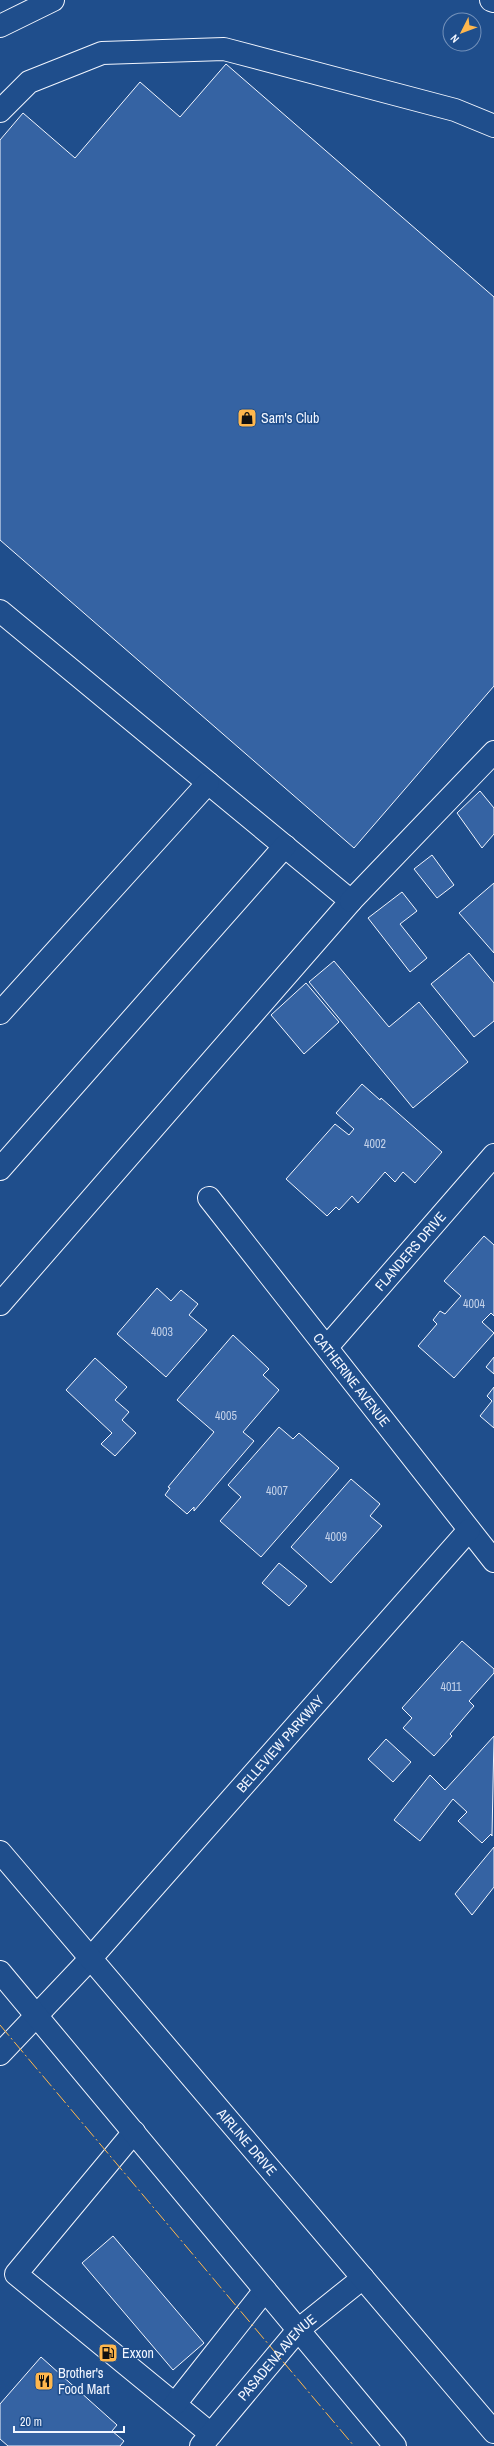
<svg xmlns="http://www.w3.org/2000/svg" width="494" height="2446" viewBox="0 0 494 2446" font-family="'Archivo Narrow',sans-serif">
	<rect width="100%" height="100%" fill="#1f4e8c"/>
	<!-- building -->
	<g fill="#3563a3" stroke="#f2f6ff">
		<path d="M226 64 494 297V686L354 848 0 540V140L23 113 75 158 140 82 180 117Z"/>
		<path d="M480 791 494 808V834L482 848 457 813Z"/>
		<path d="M432 855 454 885 437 898 414 869Z"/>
		<path d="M494 883V953L459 913Z"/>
		<path d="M402 892 417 911 400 924 427 958 410 972 368 918Z"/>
		<path d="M469 953 494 983V1021L474 1037 431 984Z"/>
		<path d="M334 961 389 1027 419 1002 468 1062 413 1108 309 982Z"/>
		<path d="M306 983 339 1022 304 1054 271 1015Z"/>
		<path d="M362 1084 380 1100 381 1098 442 1152 415 1183 403 1172 395 1182 385 1172 358 1203 352 1196 339 1210 336 1207 327 1216 286 1179 335 1124 349 1135 354 1129 336 1113Z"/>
		<path d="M484 1236 494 1245V1316L491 1313 482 1322 494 1333 454 1378 418 1346 437 1324 433 1320 440 1311 445 1314 461 1296 444 1281Z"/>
		<path d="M157 1288 171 1301 181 1290 198 1304 189 1315 207 1330 166 1377 117 1334Z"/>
		<path d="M233 1335 269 1369 263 1375 279 1390 243 1432 254 1441 194 1511V1507L187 1514 165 1495 170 1488 168 1487 214 1432 177 1400Z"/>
		<path d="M494 1357V1374L486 1367Z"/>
		<path d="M95 1358 127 1387 115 1400 129 1412 122 1420 136 1433 115 1456 101 1444 112 1433 66 1390Z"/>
		<path d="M494 1387V1428L480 1416 492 1401 487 1396Z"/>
		<path d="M279 1427 293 1439 299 1433 339 1468 261 1557 220 1521 241 1497 228 1485Z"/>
		<path d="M351 1479 380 1504 370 1516 382 1526 331 1583 291 1547Z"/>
		<path d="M279 1563 307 1586 289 1606 262 1583Z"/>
		<path d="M462 1641 494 1669V1673L469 1701 474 1706 450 1734 452 1736 434 1756 403 1728 412 1718 402 1708Z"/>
		<path d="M494 1736 492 1836 491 1834 482 1843 458 1821 467 1812 453 1799 420 1841 394 1820 430 1775 445 1790Z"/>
		<path d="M386 1739 411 1762 393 1782 368 1759Z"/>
		<path d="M494 1847V1887L472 1915 455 1894Z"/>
		<path d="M113 2236 204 2343 173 2370 82 2263Z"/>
		<path d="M41 2357 117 2425 112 2431 124 2441 120 2446H8L0 2439V2404Z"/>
	</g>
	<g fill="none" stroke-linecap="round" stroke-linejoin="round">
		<!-- minor casing -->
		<g stroke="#f2f6ff" stroke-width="24">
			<g id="minor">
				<path d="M0 111 29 82 102 53 224 49 455 110 494 126"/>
				<path d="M0 611 351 901 0 1304"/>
				<path d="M351 901 494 752"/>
				<path d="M0 1013 208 783"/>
				<path d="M0 1169 285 846"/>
				<path id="s1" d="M209 1198 494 1561"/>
				<path id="s2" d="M327 1347 494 1155"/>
				<path id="s3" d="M0 2054 91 1958 469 1530"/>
				<path d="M134 2132 16 2274 211 2434"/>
				<path d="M175 2404 265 2290"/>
				<path id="s4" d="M201 2446 298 2330 363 2278"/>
			</g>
		</g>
		<!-- highway casing -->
		<g stroke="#f2f6ff" stroke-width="24">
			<g id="highway">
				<path d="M491 0 494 1"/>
				<path d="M0 26 53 0"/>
				<path id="s5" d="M0 1852 494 2432"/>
				<path d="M0 1972 395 2446"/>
			</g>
		</g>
		<!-- minor -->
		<use href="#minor" stroke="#1f4e8c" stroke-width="22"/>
		<!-- highway -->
		<use href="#highway" stroke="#1f4e8c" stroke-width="22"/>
		<!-- power -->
		<path stroke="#ffb74d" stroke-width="1" stroke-dasharray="14 3 2 3" stroke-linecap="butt" d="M0 2025 354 2446"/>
	</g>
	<!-- icons -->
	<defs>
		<g id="shop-square" transform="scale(1)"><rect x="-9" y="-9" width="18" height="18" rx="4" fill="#ffb74d" stroke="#1f4e8c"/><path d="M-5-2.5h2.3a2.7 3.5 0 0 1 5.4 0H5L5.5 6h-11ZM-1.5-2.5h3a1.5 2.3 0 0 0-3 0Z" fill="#111"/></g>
		<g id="fuel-square" transform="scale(1)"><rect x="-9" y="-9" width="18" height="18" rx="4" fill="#ffb74d" stroke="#1f4e8c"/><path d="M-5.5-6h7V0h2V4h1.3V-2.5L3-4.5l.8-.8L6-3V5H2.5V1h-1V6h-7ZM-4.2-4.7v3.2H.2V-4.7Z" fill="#111"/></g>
		<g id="restaurant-square" transform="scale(1)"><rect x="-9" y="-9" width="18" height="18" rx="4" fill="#ffb74d" stroke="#1f4e8c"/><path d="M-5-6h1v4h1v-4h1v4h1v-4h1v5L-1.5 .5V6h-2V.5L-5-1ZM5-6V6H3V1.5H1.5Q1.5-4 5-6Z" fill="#111"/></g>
	</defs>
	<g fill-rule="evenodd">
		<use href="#shop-square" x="247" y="418"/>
		<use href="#fuel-square" x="108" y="2353"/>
		<use href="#restaurant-square" x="44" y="2381"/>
	</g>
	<g text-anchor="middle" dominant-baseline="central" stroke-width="3" stroke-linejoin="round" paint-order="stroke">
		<!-- number labels -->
		<g font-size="12" fill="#c3d1e8">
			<text x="375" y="1144">4002</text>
			<text x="474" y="1304">4004</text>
			<text x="162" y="1332">4003</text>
			<text x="226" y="1416">4005</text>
			<text x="277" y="1491">4007</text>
			<text x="336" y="1537">4009</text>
			<text x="451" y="1687">4011</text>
		</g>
		<!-- poi labels -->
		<g font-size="14" fill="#f2f6ff" stroke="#1f4e8c" text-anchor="start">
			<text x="261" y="418">Sam's Club</text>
			<text x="122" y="2353">Exxon</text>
			<text x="58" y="2373">Brother's<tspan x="58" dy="16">Food Mart</tspan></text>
		</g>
		<!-- street labels -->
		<g font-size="14" fill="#f2f6ff" stroke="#1f4e8c">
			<text stroke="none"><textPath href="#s2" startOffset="127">FLANDERS DRIVE</textPath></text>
			<text stroke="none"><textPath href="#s1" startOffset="231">CATHERINE AVENUE</textPath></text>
			<text stroke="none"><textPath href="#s3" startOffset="418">BELLEVIEW PARKWAY</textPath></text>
			<text stroke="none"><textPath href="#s5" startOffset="381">AIRLINE DRIVE</textPath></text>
			<text stroke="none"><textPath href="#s4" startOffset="117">PASADENA AVENUE</textPath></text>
		</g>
	</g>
	<!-- north arrow -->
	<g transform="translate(462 32) rotate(228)"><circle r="19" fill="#1f4e8c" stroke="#7391ba"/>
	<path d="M0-3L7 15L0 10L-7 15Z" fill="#ffb74d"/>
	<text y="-6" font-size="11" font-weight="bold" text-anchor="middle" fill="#f2f6ff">N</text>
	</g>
	<!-- scale -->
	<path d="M14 2426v6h110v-6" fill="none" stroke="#f2f6ff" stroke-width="2"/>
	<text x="20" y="2426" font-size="12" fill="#f2f6ff" stroke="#1f4e8c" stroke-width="3" paint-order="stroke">20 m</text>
</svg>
